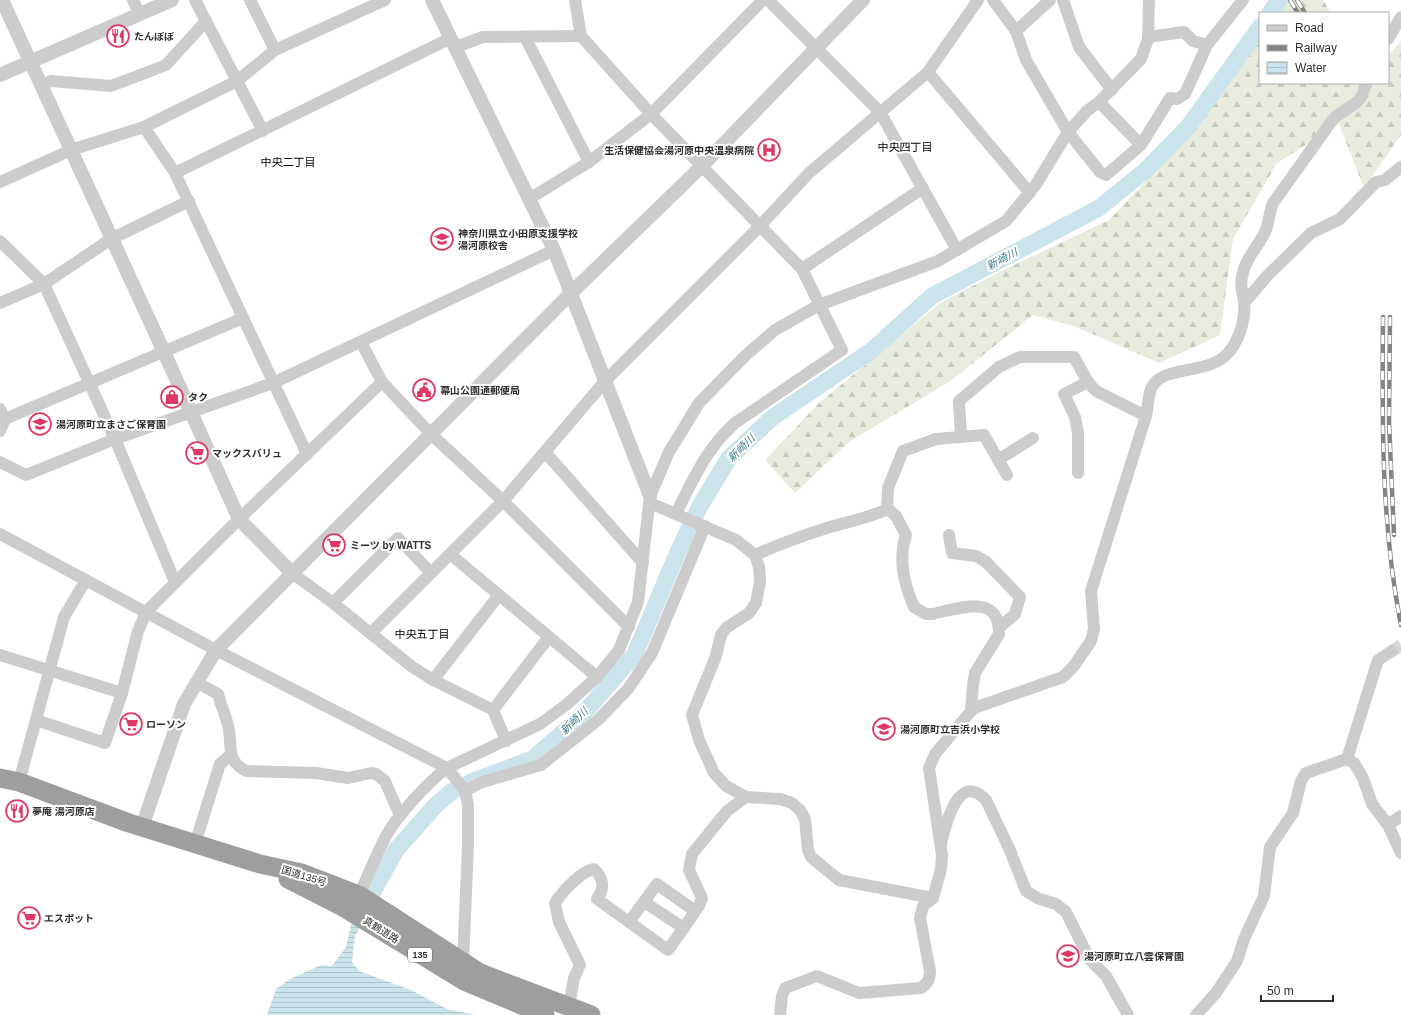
<svg xmlns="http://www.w3.org/2000/svg" width="1401" height="1015" viewBox="0 0 1401 1015" font-family="Arial,'Noto Sans JP',sans-serif">
	<defs>
		<pattern id="forest-firs" width="22" height="20" patternUnits="userSpaceOnUse"><rect width="22" height="20" fill="#e8ecde"/><path d="M5 1l3.5 6h-7zM16 11l3.5 6h-7z" fill="#c7cbbf"/></pattern>
		<pattern id="water-rules" width="6" height="5" patternUnits="userSpaceOnUse"><rect width="6" height="5" fill="#cbe4eb"/><path d="M0 2.5h6" fill="none" stroke="#afc4ca"/></pattern>
	</defs>
	<rect width="100%" height="100%" fill="#fff"/>
	<!-- forest -->
	<g fill="url(#forest-firs)">
		<path d="M1288 0H1323L1331 13H1279Z"/>
		<path d="M1260 38V83H1388V56L1401 41V135L1364 188 1339 124 1277 163 1233 239 1220 335 1159 363 1074 326 1033 315 952 380 849 442 795 493 765 460 819 403 940 303 997 273 1109 220 1189 136Z"/>
	</g>
	<!-- water -->
	<path fill="url(#water-rules)" d="M379 873 385 876 369 913 355 936 352 962 359 971 411 990 447 1009 475 1015H267L276 989 290 979 321 965 332 966 346 947 352 921Z"/>
	<g fill="none" stroke-linecap="round" stroke-linejoin="round">
		<!-- river -->
		<g stroke="#cbe4eb" stroke-width="17">
			<path d="M1270 13 1279 0"/>
			<path d="M371 895 396 850 435 806 451 792 471 782 532 759 579 719 635 654 677 554 700 506 729 458 773 417 871 351 932 296 1099 208 1146 170 1188 127 1260 27"/>
		</g>
		<!-- minor-tunnel -->
		<path stroke="#d5d5d5" stroke-width="12" stroke-dasharray="12 6" stroke-linecap="butt" d="M1392 651 1401 645"/>
		<!-- minor -->
		<g stroke="#ccc" stroke-width="12">
			<path d="M133 0 139 13"/>
			<path d="M195 0 263 131"/>
			<path d="M250 0 275 50"/>
			<path d="M575 0 581 36 651 114 802 269 842 350 735 423C705 450 694 479 676 513"/>
			<path d="M768 0 880 112 957 250"/>
			<path d="M993 0 1016 31 1026 60 1068 132 1100 172 1106 175 1141 145 1170 98 1177 99 1185 94 1207 45 1243 0"/>
			<path d="M1063 0 1079 47 1112 90"/>
			<path d="M1016 31 1050 0"/>
			<path d="M525 37 589 162"/>
			<path d="M1148 37 1184 32 1193 41 1207 45"/>
			<path d="M1388 39 1401 17"/>
			<path d="M456 47 483 37 581 36"/>
			<path d="M928 72 1030 193"/>
			<path d="M41 85 51 81 111 86 166 65 206 21"/>
			<path d="M1099 102 1141 145"/>
			<path d="M144 127 175 173"/>
			<path d="M0 182 71 150 144 127 237 81 275 50 385 0"/>
			<path d="M529 199 589 162 651 114 763 0"/>
			<path d="M0 241 44 284 115 439 175 582"/>
			<path d="M802 269 923 188"/>
			<path d="M0 303 44 284 111 239 189 201"/>
			<path d="M1244 303 1268 275 1311 233 1340 219 1376 182 1385 180 1401 167"/>
			<path d="M361 342 382 382 431 434 503 501 629 627"/>
			<path d="M0 409 5 419 0 431"/>
			<path d="M5 419 243 318"/>
			<path d="M961 436 959 401 999 367 1020 357H1074L1088 382 1096 391 1146 416"/>
			<path d="M545 452 643 563"/>
			<path d="M307 454 175 173 451 38"/>
			<path d="M998 460 1033 438"/>
			<path d="M0 462 26 475 115 439 273 383 554 250"/>
			<path d="M1078 473V433L1075 417 1064 394 1088 382"/>
			<path d="M650 503 736 540 755 555 759 567 760 582 756 603 749 613 726 628 721 635 716 656 692 715 699 740 714 773 726 786 746 797 780 799 792 803 800 810 805 819 808 850 811 857 839 880 933 898"/>
			<path d="M887 509 888 488 903 451 936 439 984 435 1007 475"/>
			<path d="M0 534 216 650 447 768 465 791 468 805V845L463 963"/>
			<path d="M949 535 952 553 976 556 986 562 1020 597 1015 614 1000 627"/>
			<path d="M450 554 597 677"/>
			<path d="M755 555C780 544 804 535 830 527 851 521 868 518 888 509L896 516 906 535C898 560 904 584 914 607L926 614H932C957 609 1000 592 999 634L975 673 973 685 971 711"/>
			<path d="M292 573 333 603 411 666 433 680 493 710 549 637"/>
			<path d="M333 603 398 538 431 573"/>
			<path d="M371 633 503 501 606 380 760 226 809 173 928 72 978 0"/>
			<path d="M0 655 122 693"/>
			<path d="M433 680 499 595"/>
			<path d="M196 682 218 694C221 706 227 718 229 730 232 749 226 760 246 771L316 773 348 778 371 773 376 774 385 781 400 816"/>
			<path d="M493 710 506 741"/>
			<path d="M36 720 105 743 122 693 138 631 147 611 239 519 382 382"/>
			<path d="M1347 759 1354 763 1363 778 1372 804 1388 825 1401 853"/>
			<path d="M19 782 64 617 86 580"/>
			<path d="M465 791 482 782 541 765 598 720 628 689 652 653 705 526"/>
			<path d="M1388 825 1401 816"/>
			<path d="M941 843C946 825 958 770 986 800L1009 848 1026 891 1037 898 1056 904 1066 912 1090 960 1106 976 1128 1015"/>
			<path d="M195 844 220 764 231 755"/>
			<path d="M359 895C368 876 376 855 386 836 397 816 428 782 447 768L540 724 566 705 597 677 619 650 638 602 650 496 669 452 699 403 746 355 775 330 819 305 938 261 1006 221 1035 186 1068 132 1087 111 1099 102 1141 59 1148 39 1149 0"/>
			<path d="M644 902 684 928"/>
			<path d="M629 922 657 884 695 911"/>
			<path d="M569 1007 574 978 580 965 559 922 555 903C562 892 581 871 594 869 604 879 605 888 597 899L668 950 699 906 702 898 689 870 692 854 727 811 746 797"/>
			<path d="M780 1015 782 996 785 988 817 976 859 993 921 988C928 983 930 979 930 971L920 918 923 906 933 898 941 869 942 855 929 768 935 754 971 711 977 707 1063 677 1073 667 1091 641 1094 629 1091 591 1146 416C1148 407 1148 397 1151 389 1160 364 1209 376 1228 353 1239 341 1246 319 1244 302 1242 288 1239 284 1244 269 1248 256 1259 245 1265 232 1269 224 1269 212 1273 203L1334 118 1357 102 1362 96 1366 83"/>
			<path d="M1196 1015 1216 993 1237 961 1244 939 1264 896 1270 847 1293 813 1301 781 1306 773 1347 759 1378 660 1392 651"/>
		</g>
		<!-- tertiary -->
		<g stroke="#ccc" stroke-width="14">
			<path d="M2 0 164 352 239 519 292 573"/>
			<path d="M432 0 554 250 650 496"/>
			<path d="M0 75 172 0"/>
			<path d="M142 827 184 704 216 650 572 292 702 166 863 0"/>
		</g>
		<!-- trunk -->
		<g stroke="#9e9e9e" stroke-width="19">
			<path d="M0 778 19 782 129 823 260 864 302 873 359 895 480 973 591 1015"/>
			<path d="M288 879 341 906 464 981 545 1015"/>
		</g>
		<!-- rail casing -->
		<g stroke="#848484" stroke-width="4.5">
			<g id="rail">
				<path d="M1290 0 1298 13"/>
				<path d="M1297 0 1305 13"/>
				<path d="M1383 317C1382 420 1381 524 1401 625"/>
				<path d="M1390 317 1389 422 1394 535"/>
			</g>
		</g>
		<!-- rail -->
		<use href="#rail" stroke="#fff" stroke-width="3" stroke-dasharray="9" stroke-linecap="butt"/>
	</g>
	<!-- icons -->
	<defs>
		<g id="restaurant-ring" transform="scale(1.15)"><circle r="9.5" fill="#fff" stroke="#de3964" stroke-width="1.5"/><path d="M-5-6h1v4h1v-4h1v4h1v-4h1v5L-1.5 .5V6h-2V.5L-5-1ZM5-6V6H3V1.5H1.5Q1.5-4 5-6Z" fill="#de3964"/></g>
		<g id="hospital-ring" transform="scale(1.15)"><circle r="9.5" fill="#fff" stroke="#de3964" stroke-width="1.5"/><path d="M-5-5h3v3.5h4V-5h3V5h-3V1.5h-4V5h-3Z" fill="#de3964"/></g>
		<g id="school-ring" transform="scale(1.15)"><circle r="9.5" fill="#fff" stroke="#de3964" stroke-width="1.5"/><path d="M0-5L7-2L0 1L-7-2ZM-4 1L0 2.5L4 1V4Q0 6-4 4Z" fill="#de3964"/></g>
		<g id="civic-ring" transform="scale(1.15)"><circle r="9.5" fill="#fff" stroke="#de3964" stroke-width="1.5"/><path d="M-.6-6.5H3V-4.5H.6V-3L4-1V1h2V6H-6V1h2V-1L-.6-3ZM-1.2 2.5V6h2.4V2.5Z" fill="#de3964"/></g>
		<g id="shop-ring" transform="scale(1.15)"><circle r="9.5" fill="#fff" stroke="#de3964" stroke-width="1.5"/><path d="M-5-2.5h2.3a2.7 3.5 0 0 1 5.4 0H5L5.5 6h-11ZM-1.5-2.5h3a1.5 2.3 0 0 0-3 0Z" fill="#de3964"/></g>
		<g id="supermarket-ring" transform="scale(1.15)"><circle r="9.5" fill="#fff" stroke="#de3964" stroke-width="1.5"/><path d="M-6-5.5h2.5l.6 2H6L4.5 2H-2.5L-4.4-4H-6ZM-1.5 3.2a1.3 1.3 0 1 0 .1 0ZM3 3.2a1.3 1.3 0 1 0 .1 0Z" fill="#de3964"/></g>
	</defs>
	<g fill-rule="evenodd">
		<use href="#restaurant-ring" x="118" y="36"/>
		<use href="#hospital-ring" x="769" y="150"/>
		<use href="#school-ring" x="442" y="239"/>
		<use href="#civic-ring" x="424" y="390"/>
		<use href="#shop-ring" x="172" y="397"/>
		<use href="#school-ring" x="40" y="424"/>
		<use href="#supermarket-ring" x="197" y="453"/>
		<use href="#supermarket-ring" x="334" y="545"/>
		<use href="#supermarket-ring" x="131" y="724"/>
		<use href="#school-ring" x="884" y="729"/>
		<use href="#restaurant-ring" x="17" y="811"/>
		<use href="#supermarket-ring" x="29" y="918"/>
		<use href="#school-ring" x="1068" y="956"/>
	</g>
	<g text-anchor="middle" dominant-baseline="central" stroke-width="4" stroke-linejoin="round" paint-order="stroke">
		<!-- shield labels -->
		<rect fill="#fff" stroke="#6d6d6d" stroke-width="1" x="408" y="948" width="24" height="14" rx="3"/>
		<g font-size="9" font-weight="bold" fill="#2f2f2f">
			<text x="420" y="955">135</text>
		</g>
		<!-- poi labels -->
		<g font-size="10" font-weight="bold" fill="#2f2f2f" stroke="#fff" text-anchor="start">
			<text x="134" y="36">たんぽぽ</text>
			<text x="754" y="150" text-anchor="end">生活保健協会湯河原中央温泉病院</text>
			<text x="458" y="233">神奈川県立小田原支援学校<tspan x="458" dy="12">湯河原校舎</tspan></text>
			<text x="440" y="390">幕山公園通郵便局</text>
			<text x="188" y="397">タク</text>
			<text x="56" y="424">湯河原町立まさご保育園</text>
			<text x="212" y="453">マックスバリュ</text>
			<text x="350" y="545">ミーツ by WATTS</text>
			<text x="146" y="724">ローソン</text>
			<text x="900" y="729">湯河原町立吉浜小学校</text>
			<text x="32" y="811">夢庵 湯河原店</text>
			<text x="44" y="918">エスポット</text>
			<text x="1084" y="956">湯河原町立八雲保育園</text>
		</g>
		<!-- street labels -->
		<g font-size="10" fill="#2f2f2f" stroke="#fff">
			<text transform="translate(304 876) rotate(17)">国道135号</text>
			<text transform="translate(381 930) rotate(32)">真鶴道路</text>
		</g>
		<!-- neighbourhood labels -->
		<g font-size="11" fill="#000" stroke="#fff">
			<text x="905" y="147">中央四丁目</text>
			<text x="288" y="162">中央二丁目</text>
			<text x="422" y="634">中央五丁目</text>
		</g>
		<!-- water labels -->
		<g font-size="11" font-style="italic" fill="#407e8e" stroke="#fff">
			<text transform="translate(1002 259) rotate(-28)">新崎川</text>
			<text transform="translate(741 448) rotate(-45)">新崎川</text>
			<text transform="translate(574 721) rotate(-44)">新崎川</text>
		</g>
	</g>
	<!-- legend -->
	<rect x="1259" y="12" width="130" height="72" fill="#ffffff" stroke="#acacac"/>
	<rect x="1267" y="25" width="20" height="6" fill="#cccccc" stroke="#acacac"/>
	<text x="1295" y="32" font-size="12" fill="#2f2f2f">Road</text>
	<rect x="1267" y="45" width="20" height="6" fill="#848484" stroke="#acacac"/>
	<text x="1295" y="52" font-size="12" fill="#2f2f2f">Railway</text>
	<rect x="1267" y="62" width="20" height="12" fill="url(#water-rules)" stroke="#acacac"/>
	<text x="1295" y="72" font-size="12" fill="#2f2f2f">Water</text>
	<!-- scale -->
	<path d="M1261 995v6h72v-6" fill="none" stroke="#2f2f2f" stroke-width="2"/>
	<text x="1267" y="995" font-size="12" fill="#2f2f2f" stroke="#ffffff" stroke-width="3" paint-order="stroke">50 m</text>
</svg>
